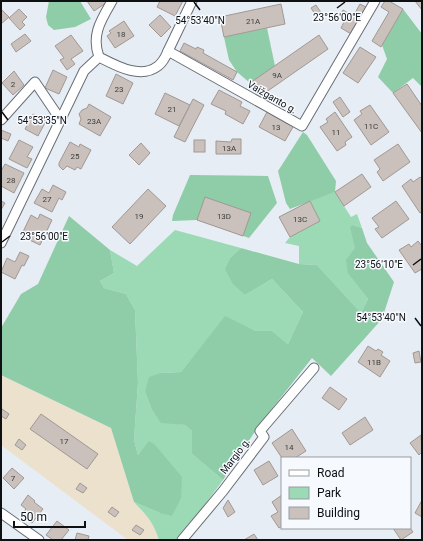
<svg xmlns="http://www.w3.org/2000/svg" width="423" height="541" viewBox="0 0 423 541" font-family="Roboto,sans-serif">
	<rect width="100%" height="100%" fill="#e7edf5"/>
	<!-- education -->
	<path fill="#ece1cd" d="M1 375 111 428 134 502 150 519 155 529 159 540H128L1 445Z"/>
	<!-- green -->
	<g fill="#9cd9b5">
		<path d="M335 192 351 217 357 214 362 228 353 225 355 248 348 274 368 299 361 313 317 265 299 264V246L285 243 290 237 320 221 310 201Z"/>
		<path d="M175 230 241 248 231 257 245 295 272 279 303 312 288 344 272 331H256L225 317 181 372 161 373 145 392 152 410 161 422 185 425 192 431V454L223 480 186 530 176 540H159C153 521 147 516 134 502L160 513 149 442 138 455 134 440 138 383 135 310 126 294 104 288 100 281 114 273 110 250 137 266Z"/>
	</g>
	<!-- forest -->
	<g fill="#8ecda8">
		<path d="M49 1H80L91 19 75 27 54 30 48 25 46 17Z"/>
		<path d="M403 9 422 34V87L413 78 393 93 378 77 387 59 382 45Z"/>
		<path d="M267 28 275 66 250 83 237 72 229 60 224 37Z"/>
		<path d="M303 132 307 135 336 181 335 192 290 209 286 203 278 171Z"/>
		<path d="M190 175 268 176 277 203 249 238 197 220 172 221 173 215Z"/>
		<path d="M69 216 110 250 114 273 100 281 104 288 126 294 135 310 138 383 134 440 138 455 149 441 155 445 182 477 181 498 172 516 160 513 134 502 111 428 1 375V328L21 294 38 284Z"/>
		<path d="M353 225 362 228 367 243 394 282 382 319 331 376 312 358 260 424 223 480 192 454V431L185 425 161 423 152 410 145 392 149 377 161 373 181 372 225 316 256 331H272L288 344 303 312 272 279 245 295 233 284 225 269 231 257 241 248 299 264 317 265 361 313 368 299 348 274 346 260 355 248 350 227Z"/>
	</g>
	<!-- building -->
	<g fill="#cac1bc" stroke="#a19893">
		<path d="M87 1H109L94 11Z"/>
		<path d="M160 1H183L175 16 157 7Z"/>
		<path d="M385 1H389L403 9 381 47 372 41 389 12 381 7Z"/>
		<path d="M415 1H422V10Z"/>
		<path d="M281 4 285 24 224 37 220 17Z"/>
		<path d="M360 4 368 8 353 35 341 28 345 20 350 22Z"/>
		<path d="M316 5 322 14 317 17 311 8Z"/>
		<path d="M1 9 9 17 1 24Z"/>
		<path d="M19 9 27 17 22 22 25 25 20 30 9 18Z"/>
		<path d="M343 10 348 13 346 17 341 14Z"/>
		<path d="M160 15 171 27 161 37 149 25Z"/>
		<path d="M124 21 134 36 115 48 107 36 111 33 109 31Z"/>
		<path d="M25 34 31 41 16 52 11 44Z"/>
		<path d="M71 35 83 51 71 59 75 64 67 70 60 60 64 58 55 46Z"/>
		<path d="M319 35 328 49 259 97 250 83Z"/>
		<path d="M184 43 196 49 197 47 204 50 203 53 237 72 233 80 180 51Z"/>
		<path d="M360 47 376 57 358 83 343 73Z"/>
		<path d="M53 70 67 77 59 94 45 88Z"/>
		<path d="M14 71 24 85 13 95 2 83Z"/>
		<path d="M116 74 133 83 123 104 106 96Z"/>
		<path d="M407 84 422 106V133L393 93Z"/>
		<path d="M219 90 242 102 240 106 250 111 243 124 225 114 226 111 211 104Z"/>
		<path d="M165 93 190 105 179 126 155 114Z"/>
		<path d="M340 97 350 112 343 117 333 102Z"/>
		<path d="M193 99 204 105 185 142 174 137Z"/>
		<path d="M89 104 111 117 100 136 79 124 81 119 79 114 82 110 87 108Z"/>
		<path d="M370 105 389 132 371 145 354 120 362 114 360 111Z"/>
		<path d="M267 112 293 127 285 141 259 127Z"/>
		<path d="M335 112 352 137 345 142 346 145 337 151 320 127 328 122 326 119Z"/>
		<path d="M33 114 46 121 38 136 25 129Z"/>
		<path d="M1 130 11 134 8 141 1 138Z"/>
		<path d="M232 139H241V154H216V141L231 142Z"/>
		<path d="M19 140 33 147 27 157 32 159 27 168 9 159Z"/>
		<rect x="194" y="140" width="11" height="12"/>
		<path d="M70 142 79 147 80 144 91 150 81 169 77 167 75 170 67 166 63 170 59 166V163Z"/>
		<path d="M141 143 150 153 139 165 129 155Z"/>
		<path d="M398 144 410 162 383 181 377 172 380 169 374 160Z"/>
		<path d="M5 164 24 173 14 193 1 186V171Z"/>
		<path d="M362 174 371 187 344 206 335 192Z"/>
		<path d="M420 177 422 179V212L420 213 402 186 411 179 413 182Z"/>
		<path d="M53 185 66 192 62 200 59 198 52 212 34 203 42 189 49 193Z"/>
		<path d="M148 189 166 206 130 244 112 227Z"/>
		<path d="M205 197 251 213 243 236 197 220Z"/>
		<path d="M1 201 5 203 1 210Z"/>
		<path d="M310 201 320 221 290 237 279 217Z"/>
		<path d="M396 201 409 219 382 238 375 229 379 227 372 218Z"/>
		<path d="M40 214 52 220 40 245 21 236 31 215 38 219Z"/>
		<path d="M418 241 422 246V269L415 273 399 250 409 244 411 247Z"/>
		<path d="M20 252 29 256 24 266 22 265 15 279 1 272 7 258 15 262Z"/>
		<path d="M368 346 376 351 378 349 383 352 381 355 390 361 380 377 358 362Z"/>
		<path d="M419 351 421 362 415 363 413 353Z"/>
		<path d="M330 387 347 399 339 410 322 398Z"/>
		<path d="M2 409 9 414 6 419 1 416Z"/>
		<path d="M41 414 98 454 87 469 30 429Z"/>
		<path d="M365 417 373 430 350 445 342 433Z"/>
		<path d="M292 429 306 451 295 458H282L272 443Z"/>
		<path d="M421 435 422 452 419 455 410 443Z"/>
		<path d="M19 439 26 445 22 450 15 445Z"/>
		<path d="M269 461 278 476 263 485 254 470Z"/>
		<path d="M12 468 24 478 14 489 3 478Z"/>
		<path d="M80 483 87 488 83 493 76 489Z"/>
		<path d="M28 495 35 501 34 502 43 509 32 523 21 515 26 509 21 505Z"/>
		<path d="M282 495V526L279 528 271 516 278 512 272 502Z"/>
		<path d="M228 500 235 512 228 517 223 508Z"/>
		<path d="M422 500V517L415 513Z"/>
		<path d="M112 507 119 512 115 517 108 512Z"/>
		<path d="M57 521 69 530 61 540H53L46 535Z"/>
		<path d="M136 525 144 530 140 535 132 530Z"/>
		<path d="M393 528H410L413 532 401 540Z"/>
		<path d="M77 533 89 536 88 540H75Z"/>
		<path d="M254 534 258 540H244Z"/>
	</g>
	<g fill="none" stroke-linecap="round" stroke-linejoin="round">
		<!-- street casing -->
		<g stroke="#696e75" stroke-width="11">
			<g id="street">
				<path d="M168 51 192 1"/>
				<path d="M99 57C91 35 101 20 112 1"/>
				<path d="M1 120 35 82 60 119"/>
				<path d="M1 243 84 71 99 57C115 65 140 80 158 66 162 63 166 56 168 51L302 126 375 1"/>
				<path d="M1 513 39 540"/>
				<path d="M182 540 223 491 264 437 260 431 314 368"/>
			</g>
		</g>
		<!-- street -->
		<use href="#street" stroke="#fff" stroke-width="9"/>
	</g>
	<!-- ticks -->
	<path fill="none" stroke="#0e1012" stroke-width="1.5" d="M194 2 200 10M337 8 345 2M2 112 8 120M2 242 10 236M413 265 421 259M415 318 421 326"/>
	<g text-anchor="middle" dominant-baseline="central" stroke-width="3" stroke-linejoin="round" paint-order="stroke">
		<!-- number labels -->
		<g font-size="8" fill="#3d3c3c">
			<text x="253" y="21">21A</text>
			<text x="121" y="34">18</text>
			<text x="277" y="75">9A</text>
			<text x="13" y="84">2</text>
			<text x="119" y="89">23</text>
			<text x="172" y="109">21</text>
			<text x="94" y="121">23A</text>
			<text x="371" y="126">11C</text>
			<text x="276" y="127">13</text>
			<text x="336" y="132">11</text>
			<text x="229" y="148">13A</text>
			<text x="75" y="156">25</text>
			<text x="11" y="180">28</text>
			<text x="47" y="199">27</text>
			<text x="139" y="216">19</text>
			<text x="224" y="216">13D</text>
			<text x="300" y="219">13C</text>
			<text x="374" y="362">11B</text>
			<text x="64" y="441">17</text>
			<text x="289" y="447">14</text>
			<text x="13" y="478">7</text>
		</g>
		<!-- street labels -->
		<g font-size="10" fill="#0e1012" stroke="#f6faff">
			<text transform="translate(272 97) rotate(30)">Vaižganto g.</text>
			<text transform="translate(235 456) rotate(-53)">Margio g.</text>
		</g>
	</g>
	<g font-size="10" text-anchor="middle" fill="#0e1012" stroke="#f6faff" stroke-width="3" stroke-linejoin="round" paint-order="stroke">
		<text x="337" y="21">23°56'00"E</text>
		<text x="200" y="24">54°53'40"N</text>
		<text x="42" y="124">54°53'35"N</text>
		<text x="44" y="240">23°56'00"E</text>
		<text x="379" y="268">23°56'10"E</text>
		<text x="381" y="321">54°53'40"N</text>
	</g>
	<!-- border -->
	<rect width="423" height="541" fill="none" stroke="#0e1012" stroke-width="4"/>
	<!-- legend -->
	<rect x="281" y="457" width="130" height="72" fill="#f6faff" stroke="#999ca0"/>
	<rect x="289" y="470" width="20" height="6" fill="#ffffff" stroke="#999ca0"/>
	<text x="317" y="477" font-size="12" fill="#0e1012">Road</text>
	<rect x="289" y="487" width="20" height="12" fill="#9cd9b5" stroke="#999ca0"/>
	<text x="317" y="497" font-size="12" fill="#0e1012">Park</text>
	<rect x="289" y="507" width="20" height="12" fill="#cac1bc" stroke="#999ca0"/>
	<text x="317" y="517" font-size="12" fill="#0e1012">Building</text>
	<!-- scale -->
	<path d="M14 521v6h71v-6" fill="none" stroke="#0e1012" stroke-width="2"/>
	<text x="20" y="521" font-size="12" fill="#0e1012" stroke="#f6faff" stroke-width="3" paint-order="stroke">50 m</text>
</svg>
